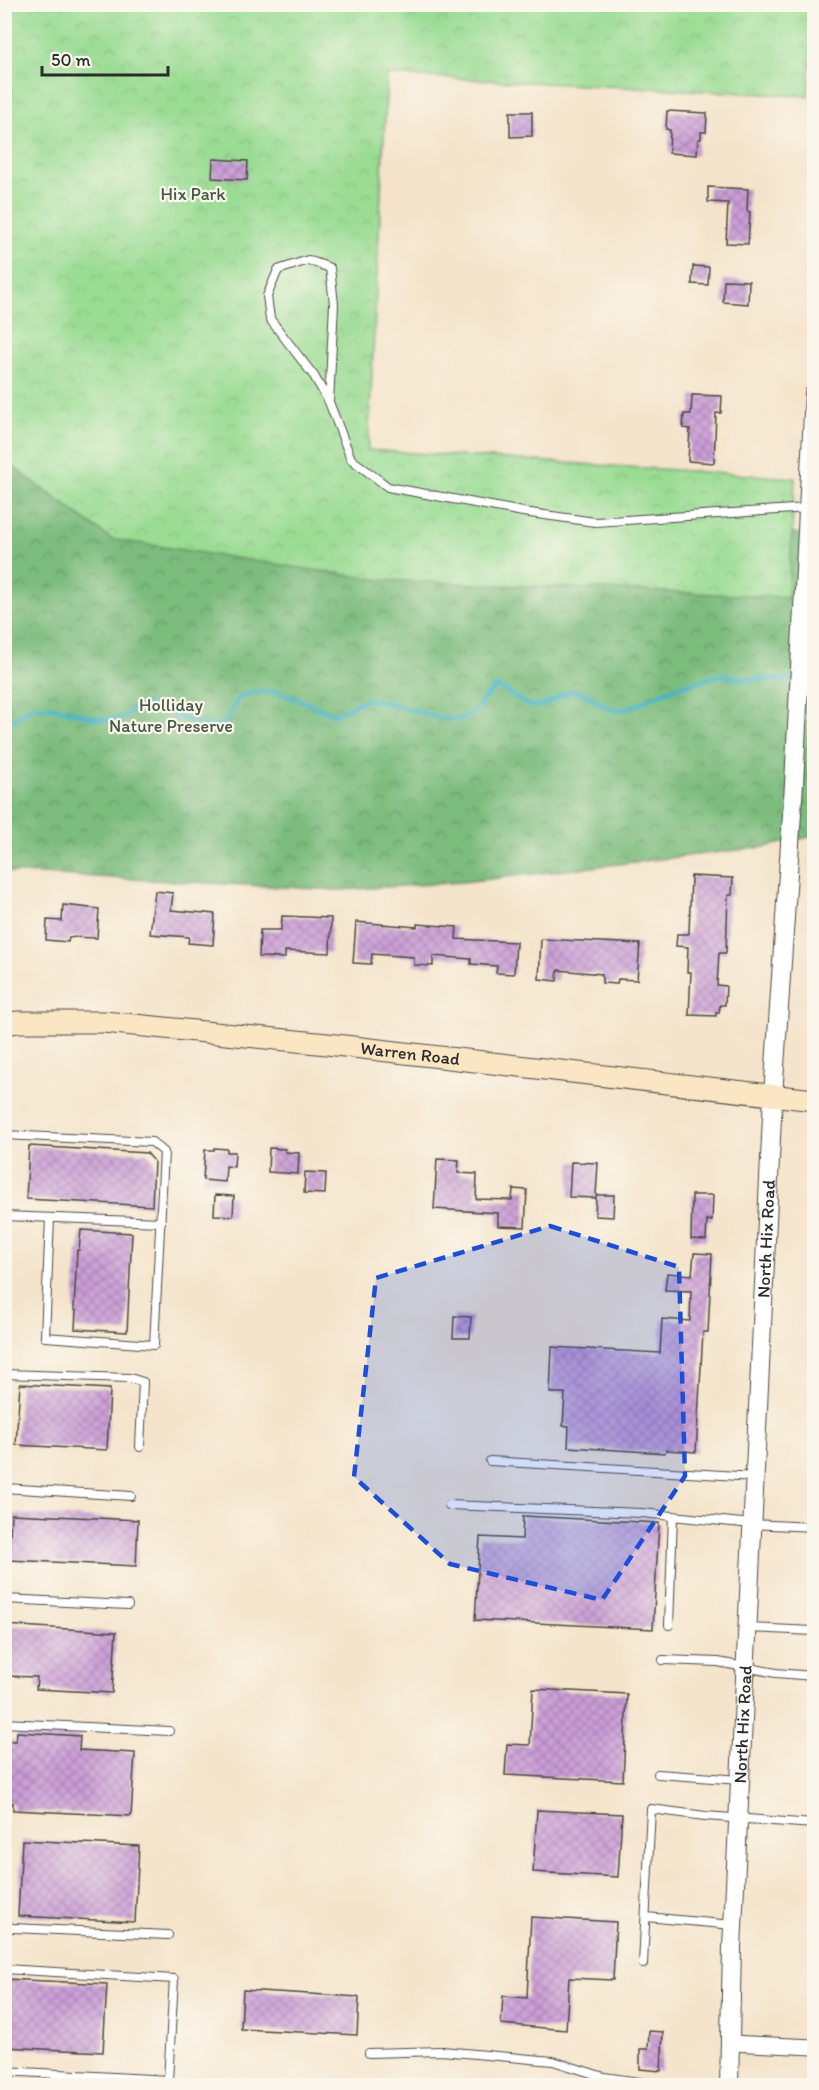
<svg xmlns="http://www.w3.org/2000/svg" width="819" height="2090" viewBox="0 0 819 2090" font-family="Itim,sans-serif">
	<defs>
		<pattern id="forest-crowns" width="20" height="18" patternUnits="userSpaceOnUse" patternTransform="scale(1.5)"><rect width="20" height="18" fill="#7bbc7d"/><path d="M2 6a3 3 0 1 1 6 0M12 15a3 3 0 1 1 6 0" fill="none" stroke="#659967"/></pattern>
		<pattern id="park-crowns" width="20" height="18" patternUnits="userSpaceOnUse" patternTransform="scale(1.5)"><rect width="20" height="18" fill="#9adc93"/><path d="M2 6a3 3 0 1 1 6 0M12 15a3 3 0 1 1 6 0" fill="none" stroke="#85bd7f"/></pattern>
		<pattern id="building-cross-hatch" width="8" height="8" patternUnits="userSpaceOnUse" patternTransform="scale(1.5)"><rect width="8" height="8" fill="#cb9ed7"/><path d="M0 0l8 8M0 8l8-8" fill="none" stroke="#a581af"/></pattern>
	</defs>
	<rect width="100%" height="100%" fill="#fbf7ec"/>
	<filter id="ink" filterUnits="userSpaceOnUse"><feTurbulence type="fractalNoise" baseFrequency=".0167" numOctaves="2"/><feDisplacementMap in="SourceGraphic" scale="12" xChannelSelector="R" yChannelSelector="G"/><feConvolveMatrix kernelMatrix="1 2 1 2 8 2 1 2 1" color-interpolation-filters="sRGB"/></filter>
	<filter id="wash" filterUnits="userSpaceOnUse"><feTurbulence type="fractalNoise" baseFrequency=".008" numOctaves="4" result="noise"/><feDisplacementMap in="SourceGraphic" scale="24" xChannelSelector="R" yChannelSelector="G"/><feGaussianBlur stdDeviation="1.35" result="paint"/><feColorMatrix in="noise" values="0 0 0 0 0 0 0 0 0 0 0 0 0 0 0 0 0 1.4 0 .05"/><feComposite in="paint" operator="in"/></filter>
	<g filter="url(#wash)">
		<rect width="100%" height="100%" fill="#f4e4cb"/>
		<!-- forest -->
		<path fill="url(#forest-crowns)" stroke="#537454" stroke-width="1.5" d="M4 461 111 539 380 580 787 597 792 532 814 539V836L764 847 463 882 339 890 5 872Z"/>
		<!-- park -->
		<path fill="url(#park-crowns)" stroke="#62845f" stroke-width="1.5" d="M731 4 813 9 808 96 387 75 368 450 795 478 788 597 380 580 111 539 5 461 4 5Z"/>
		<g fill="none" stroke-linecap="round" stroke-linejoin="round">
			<!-- stream -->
			<path stroke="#45b3c1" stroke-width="5" d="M4 728C13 721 24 709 35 707 61 703 87 721 114 720 127 719 134 706 147 704 162 710 212 735 224 723 231 716 233 705 239 698 272 680 303 704 334 714 348 711 356 700 372 700 399 702 439 724 464 718 478 714 483 693 497 687 511 690 520 705 533 706 550 709 562 687 580 692 593 696 606 712 621 710 637 707 652 696 667 691 682 686 710 676 725 675 730 675 736 679 742 679 766 681 792 676 814 686"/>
		</g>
		<g id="blocks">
			<!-- building -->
			<g fill="url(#building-cross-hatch)">
				<path d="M667 111 707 113 706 132H701V139H698L697 155 669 153 670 130 666 129Z"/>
				<path d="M510 112H532V136L510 137Z"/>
				<path d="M213 159 248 161 247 180 212 178Z"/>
				<path d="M708 187 748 189 747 211 750 212 748 244 726 243 728 203 708 202Z"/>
				<path d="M693 266 709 267 708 285 692 284Z"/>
				<path d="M724 280 749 281 748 304 723 302Z"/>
				<path d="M692 395 722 396 721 413H716L714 463 688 461 690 429 683 428 684 414H691Z"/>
				<path d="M691 876 733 878 732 895H728L726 953H719L717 985 726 986 725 1005H720L719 1013H716V1016L689 1015 691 972H687L688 947 676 946 677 934H688L689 933Z"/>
				<path d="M155 891 173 893 171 910 215 914 213 945 188 943 189 937 150 934Z"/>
				<path d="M63 905 99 909 97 938 69 937 68 942 46 940 47 920 62 921Z"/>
				<path d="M282 916 331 918 330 953 285 951V958L259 957 260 930H281Z"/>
				<path d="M356 922 417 927V924L457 927 456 939 516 942 514 974 496 973 497 966 471 964V959L433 956V966L414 965V957L372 954 371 964 353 963Z"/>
				<path d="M541 939 640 944 637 980 618 979 617 984 602 983V974L558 970 557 981 539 979Z"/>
				<path d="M29 1146 147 1153 154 1161 152 1206 26 1199Z"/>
				<path d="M214 1148 227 1149V1152H235L234 1167 226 1166 225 1182 203 1180 205 1150H214Z"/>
				<path d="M269 1148 285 1149V1152L299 1153 298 1174 268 1172Z"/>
				<path d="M437 1159 459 1160 458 1173 477 1174 476 1199 512 1200 513 1189 527 1190 525 1227 498 1226V1213L434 1209Z"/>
				<path d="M571 1162 598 1163 596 1195H614L613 1217 595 1216 596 1196V1198L569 1197Z"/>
				<path d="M305 1172 326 1173 325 1194 304 1193Z"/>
				<path d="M215 1195 234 1196 233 1216 214 1215Z"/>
				<path d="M692 1195H713L712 1221 707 1220 706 1240 691 1239Z"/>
				<path d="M81 1230 132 1233 127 1332 75 1329 76 1310H74L77 1250H79Z"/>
				<path d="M694 1253 712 1254 708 1332H703L696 1452 666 1450 665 1453 568 1447 569 1426H563L565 1393H550L552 1347 660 1353 662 1319 690 1321 691 1291 665 1290 667 1273 692 1275Z"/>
				<path d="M454 1316 471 1317 470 1338H453Z"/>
				<path d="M20 1384 110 1389 107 1450 16 1445Z"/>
				<path d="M11 1514 138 1520 136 1566 9 1560Z"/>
				<path d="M523 1516 659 1523 653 1629 475 1620 480 1537 522 1539Z"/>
				<path d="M4 1625 116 1632 112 1693 36 1689 37 1677 4 1676Z"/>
				<path d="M533 1689 627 1694 623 1781 505 1775 507 1744 530 1745Z"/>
				<path d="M17 1732 80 1736 79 1750 135 1753 131 1816 13 1810V1803L4 1802V1741H16Z"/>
				<path d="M537 1810 622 1814 618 1877 533 1872Z"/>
				<path d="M22 1840 139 1846 135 1922 18 1916Z"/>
				<path d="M531 1917 616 1922 613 1980 569 1978 566 2030 501 2024 503 1996 527 1998Z"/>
				<path d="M4 1979 107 1984 103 2052 4 2047Z"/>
				<path d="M243 1990 359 1997 357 2035 241 2029Z"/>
				<path d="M649 2031 663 2032 661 2071 640 2069V2049H648Z"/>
			</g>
		</g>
	</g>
	<g filter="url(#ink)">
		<use href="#blocks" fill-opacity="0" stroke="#494743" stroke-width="1.5"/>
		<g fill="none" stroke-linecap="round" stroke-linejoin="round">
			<!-- service casing -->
			<g stroke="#494743" stroke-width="10">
				<g id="service">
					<path d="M329 402 334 304 330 268 308 260 278 270 267 296 270 319 314 376 329 402 351 459 388 487 523 512 595 522 808 508"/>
					<path d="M4 1135 152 1142 164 1152 154 1345 45 1337 50 1218"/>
					<path d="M4 1216 161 1222"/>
					<path d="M4 1374 130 1378 143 1382 140 1447"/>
					<path d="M490 1461 755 1477"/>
					<path d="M4 1488 131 1496"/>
					<path d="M449 1505 642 1513 752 1524 814 1527"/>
					<path d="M4 1599 128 1605"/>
					<path d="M669 1625 673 1516"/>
					<path d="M747 1628 814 1631"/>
					<path d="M663 1660 718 1662 776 1673 814 1676"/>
					<path d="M4 1723 169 1731"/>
					<path d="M658 1774 740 1780"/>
					<path d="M646 1917 733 1925"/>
					<path d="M814 1922 812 1987H814"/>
					<path d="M4 1925 13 1928 168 1935"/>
					<path d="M643 1964 651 1809 705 1816 814 1824"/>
					<path d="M4 1969 174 1979 168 2080 4 2071"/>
					<path d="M369 2053 442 2051 553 2061 604 2077 667 2086"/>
				</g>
			</g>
			<!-- minor casing -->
			<g stroke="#494743" stroke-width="17">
				<path id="minor" d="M730 2043 814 2047"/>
			</g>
			<!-- tertiary casing -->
			<g stroke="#494743" stroke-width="20">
				<g id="tertiary">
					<path id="s1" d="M729 2086 732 1948 773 1096 794 784 814 394"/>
				</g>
			</g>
			<!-- secondary casing -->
			<g stroke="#494743" stroke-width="23">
				<g id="secondary">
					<path id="s2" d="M4 1024 18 1022H104L327 1044 814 1100"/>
				</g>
			</g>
			<!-- service -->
			<use href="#service" stroke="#fff" stroke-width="8"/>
			<!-- minor -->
			<use href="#minor" stroke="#fff" stroke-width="15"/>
			<!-- tertiary -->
			<use href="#tertiary" stroke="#fff" stroke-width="18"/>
			<!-- secondary -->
			<use href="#secondary" stroke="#fbe6c4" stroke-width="21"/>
		</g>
	</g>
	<!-- marked area -->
	<path fill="#1d4ed8" fill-opacity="0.2" stroke="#1d4ed8" stroke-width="4.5" stroke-dasharray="12 8" stroke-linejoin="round" d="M550 1226 679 1267 685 1476 602 1600 450 1564 354 1477 376 1278Z"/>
	<g text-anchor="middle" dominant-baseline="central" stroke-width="4.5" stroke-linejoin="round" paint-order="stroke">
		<!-- park labels -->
		<g font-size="18" fill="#475745" stroke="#fbf7ec">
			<text x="193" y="194">Hix Park</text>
			<text x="171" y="705">Holliday<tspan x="171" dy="21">Nature Preserve</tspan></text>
		</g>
		<!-- street labels -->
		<g font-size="18" fill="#2b2b2b" stroke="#fbf7ec">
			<text stroke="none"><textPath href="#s2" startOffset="408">Warren Road</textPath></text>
			<text stroke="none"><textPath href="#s1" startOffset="848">North Hix Road</textPath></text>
			<text stroke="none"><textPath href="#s1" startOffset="362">North Hix Road</textPath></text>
		</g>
	</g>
	<!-- margin -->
	<rect width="819" height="2090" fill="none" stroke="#fbf7ec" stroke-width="24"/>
	<!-- scale -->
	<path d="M42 66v9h126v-9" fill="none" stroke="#2b2b2b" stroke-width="3"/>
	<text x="51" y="66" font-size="18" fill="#2b2b2b" stroke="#fbf7ec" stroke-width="4.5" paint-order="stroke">50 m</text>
</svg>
